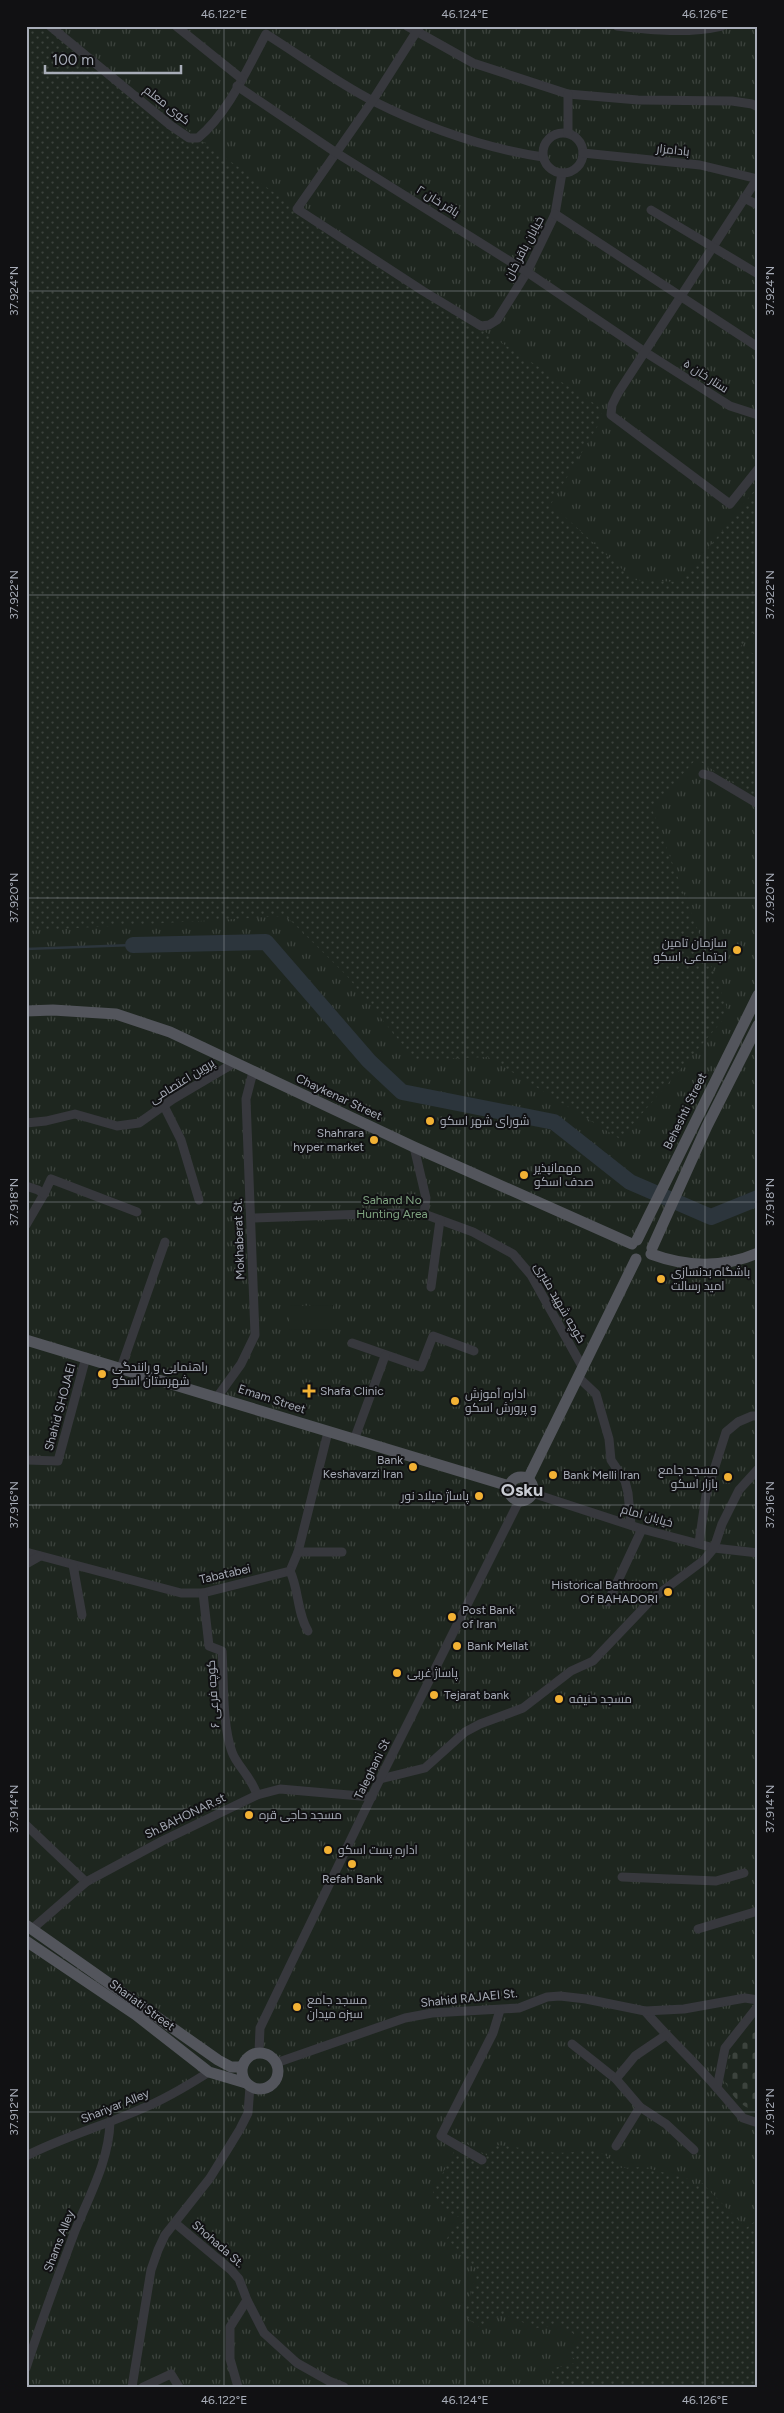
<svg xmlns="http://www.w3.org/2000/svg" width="784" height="2413" viewBox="0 0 784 2413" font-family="Figtree,Cairo,sans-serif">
	<defs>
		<pattern id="grass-tufts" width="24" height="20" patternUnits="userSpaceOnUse" patternTransform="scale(1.25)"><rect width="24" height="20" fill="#1e261f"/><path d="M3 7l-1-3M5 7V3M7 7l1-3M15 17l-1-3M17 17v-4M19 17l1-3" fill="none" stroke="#3c433d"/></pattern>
		<pattern id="cemetery-stones" width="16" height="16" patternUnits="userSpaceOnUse" patternTransform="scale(1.25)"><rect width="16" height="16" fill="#1e261f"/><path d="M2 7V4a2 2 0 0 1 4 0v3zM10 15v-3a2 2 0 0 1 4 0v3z" fill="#3c433d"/></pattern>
		<pattern id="garden-dots" width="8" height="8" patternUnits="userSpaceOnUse" patternTransform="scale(1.25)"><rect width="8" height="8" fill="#1e261f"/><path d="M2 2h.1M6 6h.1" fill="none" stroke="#3c433d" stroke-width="1.8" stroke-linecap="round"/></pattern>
	</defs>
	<rect width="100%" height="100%" fill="#161618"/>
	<!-- grass -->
	<rect fill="url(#grass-tufts)" x="26" y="26" width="732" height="2361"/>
	<!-- cemetery -->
	<path fill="url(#cemetery-stones)" d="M758 2018V2113C739 2105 731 2096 723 2077L737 2041Z"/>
	<!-- garden -->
	<g fill="url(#garden-dots)">
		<path d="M26 26H42L280 197 598 406 603 417 551 504 634 580 681 582 758 486V627L740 647 758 656V799L696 759 652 809 729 1013 620 1139 488 1057 415 1060 347 976 286 916 26 931Z"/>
		<path d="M460 2140 488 2156 493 2145C513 2146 531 2150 550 2152 586 2157 588 2137 621 2168L643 2167 688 2179 693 2187 702 2183 746 2228 754 2222 758 2225V2387H557L551 2369 579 2362 566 2353 581 2337 557 2325 536 2328 503 2314 479 2327 464 2315 478 2270 447 2239 452 2226 467 2221 442 2209 433 2192Z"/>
	</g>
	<!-- pitch -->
	<path fill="#1e261f" d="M333 1305V1329L289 1330V1306Z"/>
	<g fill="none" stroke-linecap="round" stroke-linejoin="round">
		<!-- stream -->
		<path stroke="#2c353c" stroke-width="2.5" d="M26 949 133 945"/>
		<!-- river -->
		<path stroke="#2c353c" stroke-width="16" d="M133 945 266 942 369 1061 402 1092 554 1122 630 1182 711 1217 758 1198"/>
		<!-- minor -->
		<g stroke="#37383d" stroke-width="9">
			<path d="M50 26 170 125 189 138H198C229 112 247 69 266 34 301 56 336 82 373 101 427 128 484 148 543 157"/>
			<path d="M176 26 242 79"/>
			<path d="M407 26 473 63 568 94 638 100 732 101 752 104 758 107"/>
			<path d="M420 26 373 100 297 209 423 291 481 326 489 325 497 320 527 272 555 214 562 173"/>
			<path d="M617 26C652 30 687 34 722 26"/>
			<path d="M237 86 335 152 527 272 645 352 730 406 758 415"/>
			<circle cx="563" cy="153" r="20"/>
			<path d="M568 133V94"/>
			<path d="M583 153 700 165 758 179"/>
			<path d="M757 179 618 393 612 405 611 415 730 504 758 469"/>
			<path d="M744 198 758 205"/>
			<path d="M651 210 758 274"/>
			<path d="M555 214 758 347"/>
			<path d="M703 774 711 776 758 804"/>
			<path d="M164 1106 181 1140 199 1200"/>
			<path d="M26 1123 46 1121 75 1114 117 1126 139 1123 173 1099 234 1063"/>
			<path d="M414 1147 426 1198 424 1214"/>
			<path d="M26 1186 38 1190 44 1194 26 1225"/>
			<path d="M44 1194 51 1179 137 1212"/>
			<path d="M251 1218 394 1213 424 1214 473 1232 513 1254 531 1275 583 1368"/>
			<path d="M431 1287 440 1220"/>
			<path d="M352 1343 421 1367 433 1336 474 1351"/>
			<path d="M121 1368 165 1242"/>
			<path d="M578 1377 596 1394 609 1439 611 1460 625 1481 628 1493 631 1525"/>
			<path d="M218 1396 241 1364 255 1335 246 1099 253 1072"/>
			<path d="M354 1440 385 1356"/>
			<path d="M26 1460 58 1461 86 1357"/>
			<path d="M532 1493 642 1529 714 1548 758 1553"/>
			<path d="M699 1543 706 1495 726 1432 738 1422 752 1416H758"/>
			<path d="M26 1552 181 1593H203L290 1571 298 1552 328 1432"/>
			<path d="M298 1552H342"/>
			<path d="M26 1564 40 1556"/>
			<path d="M73 1565 82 1615"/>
			<path d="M290 1571C299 1590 297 1613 308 1631"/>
			<path d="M203 1593 209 1646 222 1651C224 1680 222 1725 232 1752 237 1766 251 1776 257 1795"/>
			<path d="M608 1602 642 1529"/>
			<path d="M380 1779 425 1768 465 1732 480 1724 523 1708 571 1671 593 1661 653 1598 704 1560 714 1548 722 1524 739 1490 758 1469"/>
			<path d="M26 1825 86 1882"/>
			<path d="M622 1877 716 1881 744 1873"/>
			<path d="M32 1929 86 1882 162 1841 257 1795 280 1789 372 1797"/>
			<path d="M698 1929 758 1911"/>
			<path d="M758 2006 725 2048 717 2088 743 2118 758 2123"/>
			<path d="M645 2011C668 2038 694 2061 717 2088"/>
			<path d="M572 2044 616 2079"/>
			<path d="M259 2052 260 2028 380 1779 519 1501"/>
			<path d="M276 2063 405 2018 432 2013 519 2008 547 1997 560 1996 586 1999 645 2011 684 2009 745 1998 758 2000"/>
			<path d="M640 2107 666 2124 694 2150"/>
			<path d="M616 2146 640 2107 616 2079 635 2056 666 2035"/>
			<path d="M26 2156C63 2137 103 2126 141 2109 166 2099 187 2086 209 2072"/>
			<path d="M482 2160 441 2136 493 2033 500 2010"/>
			<path d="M175 2223 231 2270 239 2279 247 2300 264 2333 297 2363 329 2381 344 2387"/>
			<path d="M26 2368C41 2322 58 2276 75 2231 89 2196 109 2161 110 2122"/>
			<path d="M132 2387 151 2270 158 2250 165 2235 210 2178 240 2129 248 2113 250 2086"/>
			<path d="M143 2387 171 2374 179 2387"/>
			<path d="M238 2387 230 2359V2327L247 2300"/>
		</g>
		<!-- major -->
		<g stroke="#53555c" stroke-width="11">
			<path d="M26 1011 53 1010 116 1014 170 1032 414 1147 632 1244"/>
			<path d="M637 1240 758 995"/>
			<path d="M652 1248 707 1126 758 1025"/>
			<path d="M651 1254C686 1267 723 1268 758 1253"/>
			<path d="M26 1340 509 1486"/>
			<circle cx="521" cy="1489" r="12"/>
			<path d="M528 1479 636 1259"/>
			<path d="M26 1925 218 2060 231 2067H242"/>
			<path d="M26 1941 136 2015 209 2072 246 2083"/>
			<circle cx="260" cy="2071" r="18"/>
		</g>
	</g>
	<!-- ticks -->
	<path fill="none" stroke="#a8adb8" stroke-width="1" stroke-opacity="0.45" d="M224 26V2387M465 26V2387M705 26V2387M26 291H758M26 595H758M26 898H758M26 1202H758M26 1505H758M26 1809H758M26 2112H758"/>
	<!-- markers -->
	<g fill="#f2b134" stroke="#111113" stroke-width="2">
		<circle cx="737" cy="950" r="5"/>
		<circle cx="430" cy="1121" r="5"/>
		<circle cx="374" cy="1140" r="5"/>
		<circle cx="524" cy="1175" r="5"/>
		<circle cx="661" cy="1279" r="5"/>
		<circle cx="102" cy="1374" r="5"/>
		<path d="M306.5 1383.5h5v5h5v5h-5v5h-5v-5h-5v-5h5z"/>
		<circle cx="455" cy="1401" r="5"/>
		<circle cx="413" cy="1467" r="5"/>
		<circle cx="553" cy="1475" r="5"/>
		<circle cx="728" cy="1477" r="5"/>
		<circle cx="479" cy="1496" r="5"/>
		<circle cx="668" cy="1592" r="5"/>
		<circle cx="452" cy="1617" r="5"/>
		<circle cx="457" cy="1646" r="5"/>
		<circle cx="397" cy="1673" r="5"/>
		<circle cx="434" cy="1695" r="5"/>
		<circle cx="559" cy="1699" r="5"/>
		<circle cx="249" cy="1815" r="5"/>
		<circle cx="328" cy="1850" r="5"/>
		<circle cx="352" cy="1864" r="5"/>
		<circle cx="297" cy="2007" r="5"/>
	</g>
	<g text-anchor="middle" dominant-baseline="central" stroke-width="4" stroke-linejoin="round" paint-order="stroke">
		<!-- street labels -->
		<g font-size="12" fill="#a8adb8" stroke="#111113">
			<text transform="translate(167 105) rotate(38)">کوی معلم</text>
			<text transform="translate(673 150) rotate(6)">بادامزار</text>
			<text transform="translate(438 201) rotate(32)">باقر خان ۲</text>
			<text transform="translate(524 248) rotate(-62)">خیابان باقر خان</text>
			<text transform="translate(706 376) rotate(33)">ستار خان ۵</text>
			<text transform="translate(182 1081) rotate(-32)">پروین اعتصامی</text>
			<text transform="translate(339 1097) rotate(25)">Chaykenar Street</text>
			<text transform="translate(685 1111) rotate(-64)">Beheshti Street</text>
			<text transform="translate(239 1239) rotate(-92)">Mokhaberat St.</text>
			<text transform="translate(560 1303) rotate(60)">کوچه شهید منبری</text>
			<text transform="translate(272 1399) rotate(18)">Emam Street</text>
			<text transform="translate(60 1407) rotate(-75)">Shahid SHOJAEI</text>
			<text transform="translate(647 1516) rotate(16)">خیابان امام</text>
			<text transform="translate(225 1574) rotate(-13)">Tabatabei</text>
			<text transform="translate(213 1694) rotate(-94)">کوچه فرعی ۶</text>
			<text transform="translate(372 1769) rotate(-64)">Taleghani St</text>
			<text transform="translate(185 1816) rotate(-26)">Sh.BAHONAR.st</text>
			<text transform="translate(469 1998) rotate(-6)">Shahid RAJAEI St.</text>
			<text transform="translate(142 2005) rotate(36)">Shariati Street</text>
			<text transform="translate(115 2106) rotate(-22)">Shariyar Alley</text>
			<text transform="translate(59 2241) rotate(-69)">Shams Alley</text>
			<text transform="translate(218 2244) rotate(41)">Shohada St.</text>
		</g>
		<!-- poi labels -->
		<g font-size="12" fill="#a8adb8" stroke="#111113" text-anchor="start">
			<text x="727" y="943" text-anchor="end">سازمان تامین<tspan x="727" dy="14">اجتماعی اسکو</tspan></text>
			<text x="440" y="1121">شورای شهر اسکو</text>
			<text x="364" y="1133" text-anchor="end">Shahrara<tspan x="364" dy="14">hyper market</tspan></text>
			<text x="534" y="1168">مهمانپذیر<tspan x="534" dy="14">صدف اسکو</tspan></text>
			<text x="671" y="1272">باشگاه بدنسازی<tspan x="671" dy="14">امید رسالت</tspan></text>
			<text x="112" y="1367">راهنمایی و رانندگی<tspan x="112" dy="14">شهرستان اسکو</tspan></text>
			<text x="320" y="1391">Shafa Clinic</text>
			<text x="465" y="1394">اداره آموزش<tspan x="465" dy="14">و پرورش اسکو</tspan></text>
			<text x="403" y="1460" text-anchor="end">Bank<tspan x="403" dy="14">Keshavarzi Iran</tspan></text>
			<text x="718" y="1470" text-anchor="end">مسجد جامع<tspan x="718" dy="14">بازار اسکو</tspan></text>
			<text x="563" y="1475">Bank Melli Iran</text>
			<text x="469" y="1496" text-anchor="end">پاساژ میلاد نور</text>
			<text x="658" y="1585" text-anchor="end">Historical Bathroom<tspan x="658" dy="14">Of BAHADORI</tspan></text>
			<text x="462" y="1610">Post Bank<tspan x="462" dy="14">of Iran</tspan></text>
			<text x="467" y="1646">Bank Mellat</text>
			<text x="407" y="1673">پاساژ غربی</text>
			<text x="444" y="1695">Tejarat bank</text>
			<text x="569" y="1699">مسجد حنیفه</text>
			<text x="259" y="1815">مسجد حاجی قره</text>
			<text x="338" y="1850">اداره پست اسکو</text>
			<text x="352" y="1879" text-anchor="middle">Refah Bank</text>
			<text x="307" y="2000">مسجد جامع<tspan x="307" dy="14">سبزه میدان</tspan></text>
		</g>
		<!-- park labels -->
		<g font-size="12" fill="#7fa381" stroke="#111113">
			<text x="392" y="1200">Sahand No<tspan x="392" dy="14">Hunting Area</tspan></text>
		</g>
		<!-- district labels -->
		<g font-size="18" font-weight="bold" fill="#c9ccd4" stroke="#111113">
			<text x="522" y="1490">Osku</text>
		</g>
	</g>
	<!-- border -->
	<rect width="784" height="2413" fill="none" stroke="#111113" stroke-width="55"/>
	<!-- scale -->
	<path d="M45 65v8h136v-8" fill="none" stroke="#a8adb8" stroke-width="2.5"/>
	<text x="52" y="65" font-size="15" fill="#a8adb8" stroke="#111113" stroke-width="4" paint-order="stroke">100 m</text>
	<rect x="28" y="28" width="728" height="2358" fill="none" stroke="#a8adb8" stroke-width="2"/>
	<g font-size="12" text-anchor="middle" fill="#a8adb8">
		<text x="224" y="18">46.122°E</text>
		<text x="465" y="18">46.124°E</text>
		<text x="705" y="18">46.126°E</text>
		<text transform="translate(14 291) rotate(-90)" y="4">37.924°N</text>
		<text transform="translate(770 291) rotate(-90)" y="4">37.924°N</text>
		<text transform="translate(14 595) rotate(-90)" y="4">37.922°N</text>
		<text transform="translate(770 595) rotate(-90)" y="4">37.922°N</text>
		<text transform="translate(14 898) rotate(-90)" y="4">37.920°N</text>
		<text transform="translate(770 898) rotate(-90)" y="4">37.920°N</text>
		<text transform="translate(14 1202) rotate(-90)" y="4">37.918°N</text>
		<text transform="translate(770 1202) rotate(-90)" y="4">37.918°N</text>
		<text transform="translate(14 1505) rotate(-90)" y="4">37.916°N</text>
		<text transform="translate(770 1505) rotate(-90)" y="4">37.916°N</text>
		<text transform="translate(14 1809) rotate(-90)" y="4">37.914°N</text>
		<text transform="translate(770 1809) rotate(-90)" y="4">37.914°N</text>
		<text transform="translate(14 2112) rotate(-90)" y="4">37.912°N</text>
		<text transform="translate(770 2112) rotate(-90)" y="4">37.912°N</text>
		<text x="224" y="2404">46.122°E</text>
		<text x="465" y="2404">46.124°E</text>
		<text x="705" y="2404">46.126°E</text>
	</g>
</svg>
